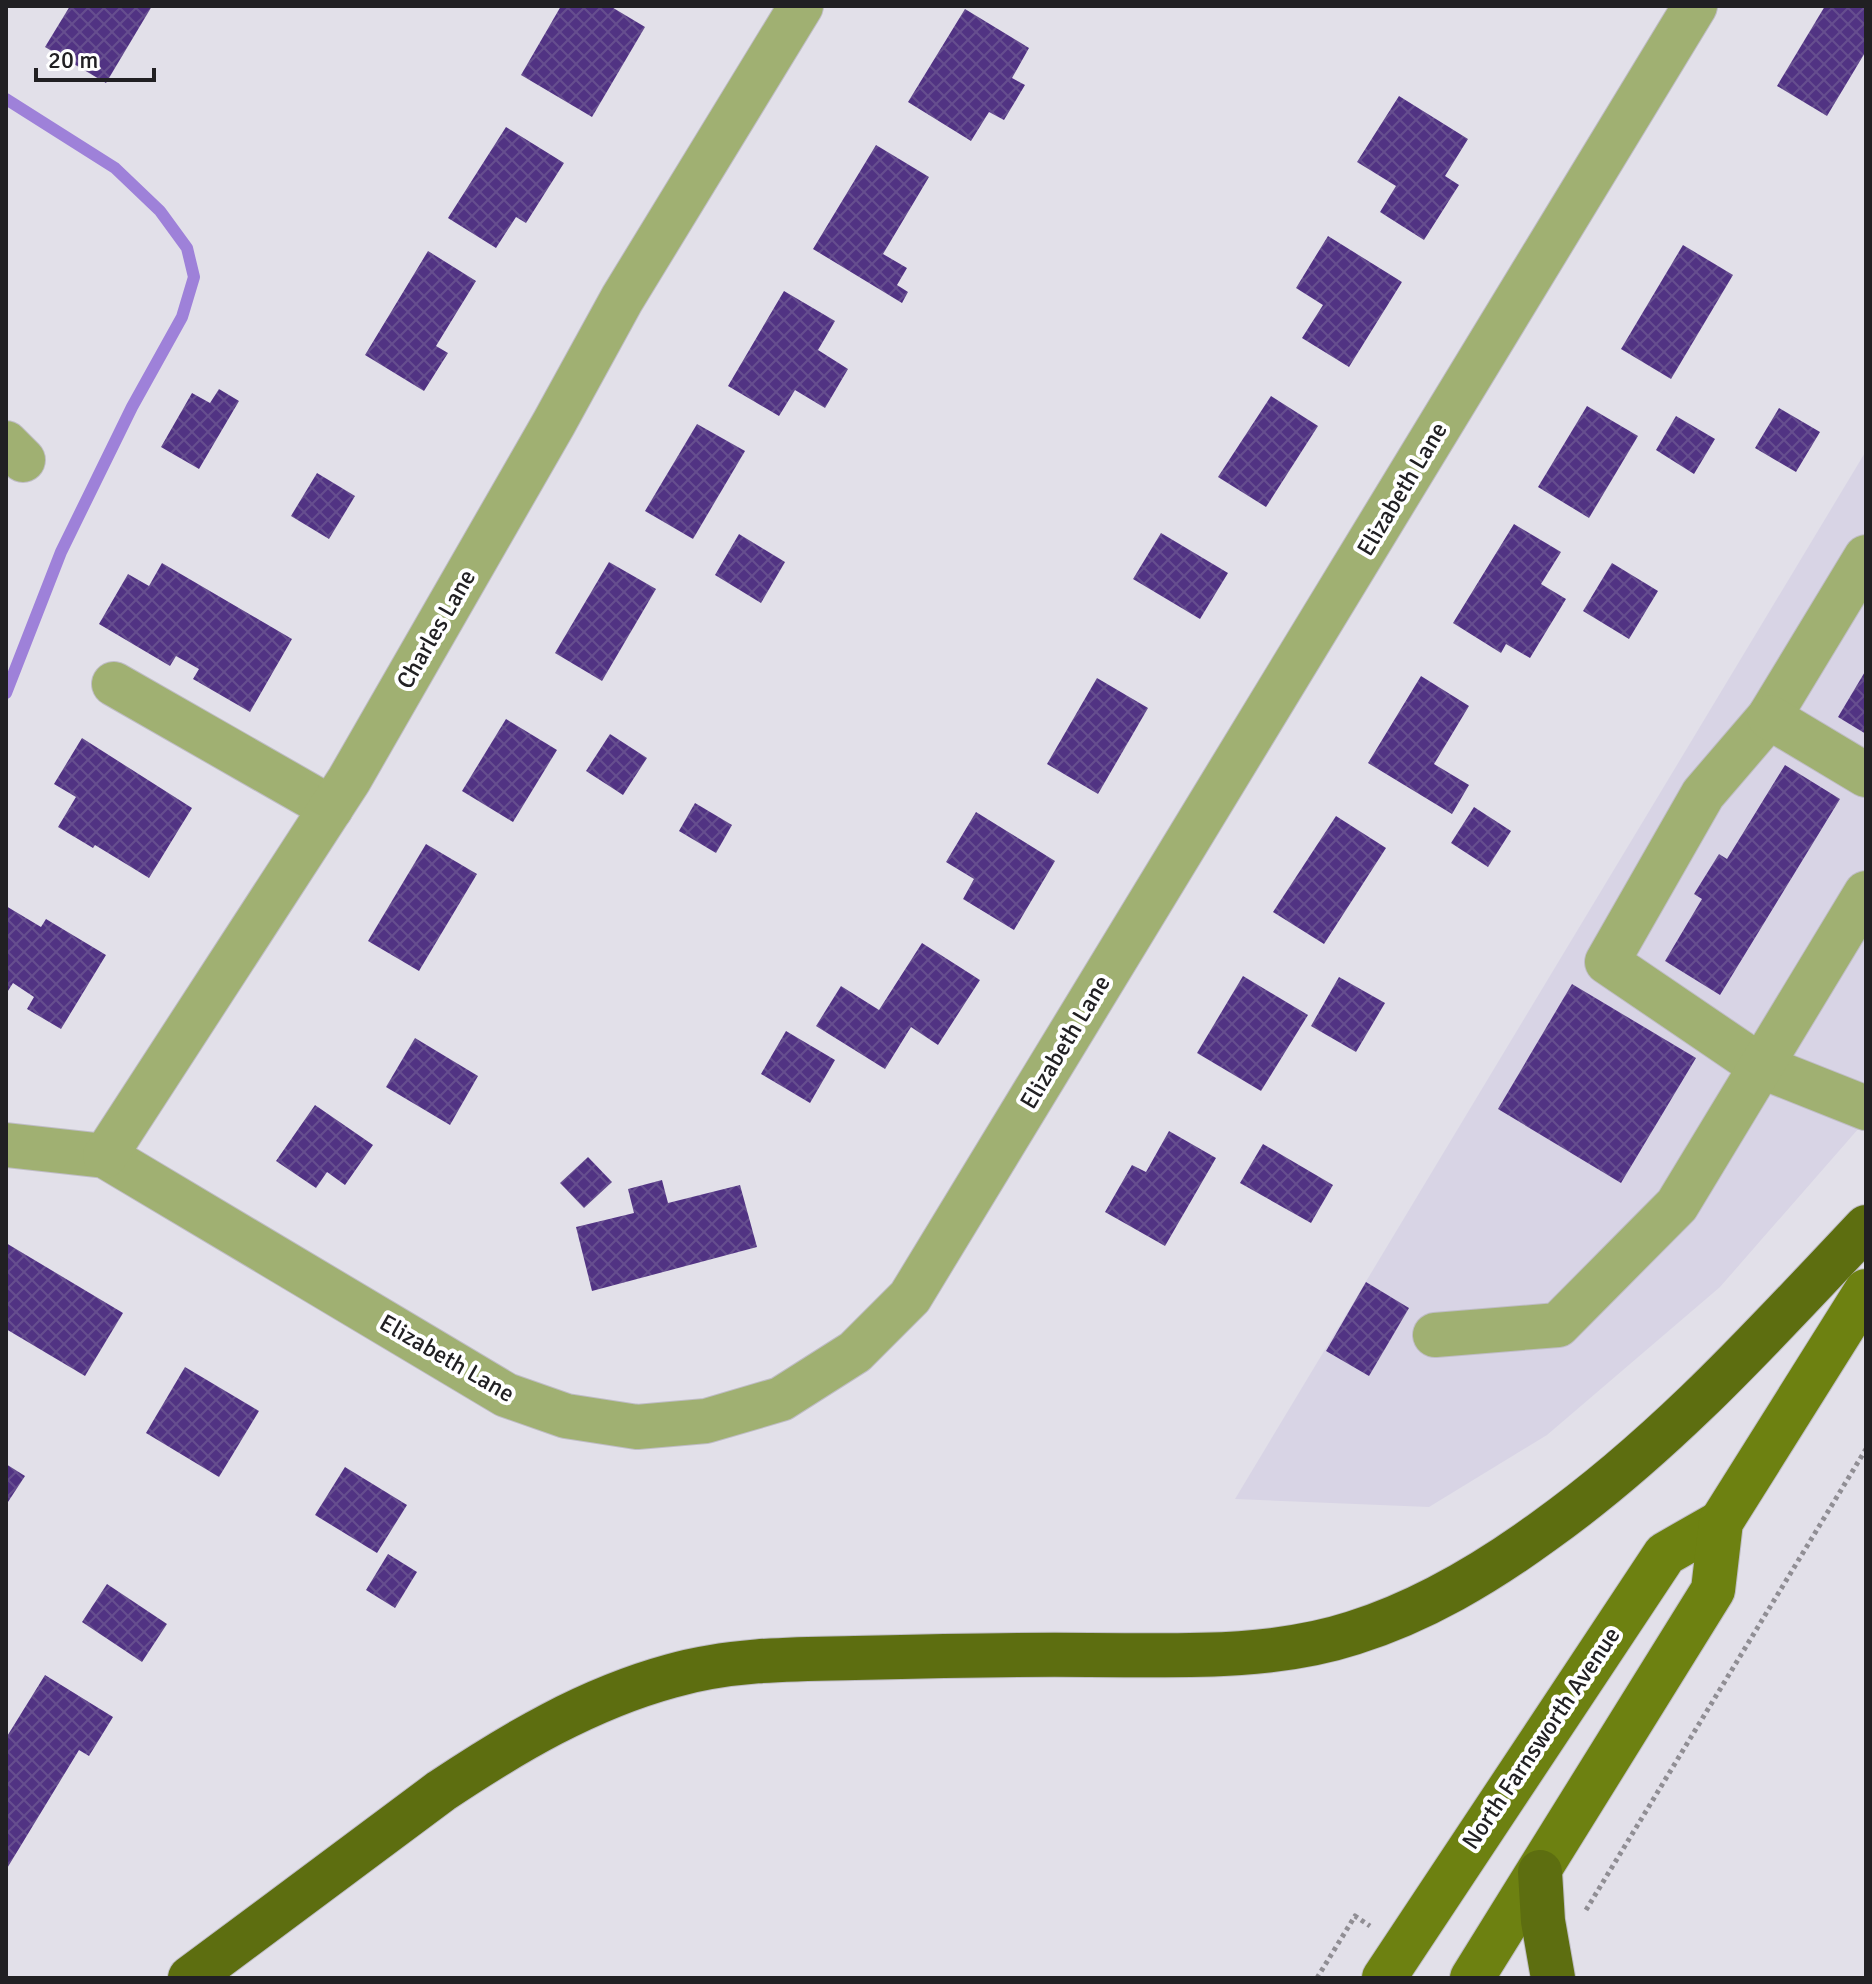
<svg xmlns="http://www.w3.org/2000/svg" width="1872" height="1984" viewBox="0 0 1872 1984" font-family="Signika,sans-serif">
	<defs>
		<pattern id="building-cross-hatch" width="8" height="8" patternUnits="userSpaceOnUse" patternTransform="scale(2)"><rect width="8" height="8" fill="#513383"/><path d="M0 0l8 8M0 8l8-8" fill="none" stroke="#664e8f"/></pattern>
	</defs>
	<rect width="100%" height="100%" fill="#e2e0e9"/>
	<!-- built -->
	<path fill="#d8d4e5" d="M1866 451V1120L1720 1287 1547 1435 1429 1507 1235 1499Z"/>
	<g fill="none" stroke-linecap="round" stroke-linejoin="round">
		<!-- stream -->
		<path stroke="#9e81d9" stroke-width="12" d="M6 99 115 168 160 211 187 248 194 277 182 317 132 407 61 552 6 693"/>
	</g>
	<!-- building -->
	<g fill="url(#building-cross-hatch)">
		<path d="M70 6H152L106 83 45 47Z"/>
		<path d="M561 6H610L645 27 592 117 521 75Z"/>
		<path d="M1825 6H1866V51L1827 116 1777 86Z"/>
		<path d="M965 9 1029 48 1012 78 1025 85 1004 120 989 112 971 141 908 102Z"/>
		<path d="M1399 96 1468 139 1445 176 1459 185 1424 240 1380 212 1396 186 1357 162Z"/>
		<path d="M506 127 564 163 526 223 516 217 496 248 448 218Z"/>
		<path d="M876 145 929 177 883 254 907 268 897 285 908 292 902 303 813 249Z"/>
		<path d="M1328 236 1402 282 1349 367 1302 338 1323 305 1296 288Z"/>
		<path d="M1683 245 1733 275 1671 379 1621 349Z"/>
		<path d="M428 251 476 281 436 346 448 353 424 391 365 355Z"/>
		<path d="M784 291 835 321 818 350 848 369 825 408 795 390 779 416 728 386Z"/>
		<path d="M219 389 239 401 199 469 161 447 192 393 210 403Z"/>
		<path d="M1271 396 1318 426 1266 507 1218 477Z"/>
		<path d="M1587 406 1638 436 1589 518 1538 487Z"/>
		<path d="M1779 408 1820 432 1796 472 1755 448Z"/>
		<path d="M1676 416 1715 439 1694 474 1656 450Z"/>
		<path d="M697 424 745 451 693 539 645 511Z"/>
		<path d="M317 473 355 496 329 539 291 516Z"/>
		<path d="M1514 524 1561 552 1541 584 1566 599 1530 658 1506 644 1501 653 1453 623Z"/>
		<path d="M1161 533 1228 573 1200 619 1133 579Z"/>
		<path d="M739 534 785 562 761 603 715 575Z"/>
		<path d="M609 562 656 589 602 681 555 653Z"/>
		<path d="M162 563 292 639 250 712 193 679 199 669 176 656 170 666 99 624 128 574 149 586Z"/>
		<path d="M1612 563 1658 591 1629 639 1583 611Z"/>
		<path d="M1866 670V734L1838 717Z"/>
		<path d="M1421 676 1469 706 1434 764 1469 785 1452 814 1368 763Z"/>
		<path d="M1097 678 1148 708 1098 794 1047 764Z"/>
		<path d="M506 719 557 750 513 822 462 791Z"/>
		<path d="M610 734 647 758 623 795 586 771Z"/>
		<path d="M82 738 192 808 149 878 95 845 93 848 58 827 76 797 54 784Z"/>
		<path d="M1785 765 1840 799 1720 995 1665 961 1702 899 1694 894 1719 854 1727 859Z"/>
		<path d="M695 803 732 825 716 853 679 831Z"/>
		<path d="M1474 807 1511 831 1488 867 1451 843Z"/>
		<path d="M976 812 1055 861 1014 930 963 899 974 879 946 862Z"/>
		<path d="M1336 816 1386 848 1324 944 1273 912Z"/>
		<path d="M426 844 477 874 419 971 368 941Z"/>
		<path d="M6 906 41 927 46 919 106 955 61 1029 27 1009 34 997 13 983 6 994Z"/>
		<path d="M922 943 980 980 938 1045 911 1027 885 1069 816 1026 841 986 879 1010Z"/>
		<path d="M1243 976 1308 1015 1261 1091 1197 1053Z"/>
		<path d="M1339 977 1385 1003 1356 1052 1311 1026Z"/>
		<path d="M1572 984 1696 1058 1621 1183 1498 1109Z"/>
		<path d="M786 1031 835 1060 810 1103 761 1074Z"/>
		<path d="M415 1038 478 1076 450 1125 386 1087Z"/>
		<path d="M315 1105 373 1145 345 1185 327 1172 316 1188 276 1161Z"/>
		<path d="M1169 1131 1216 1158 1165 1246 1105 1212 1132 1165 1146 1172Z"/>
		<path d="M1263 1144 1333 1185 1311 1223 1240 1183Z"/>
		<path d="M588 1157 612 1182 584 1208 560 1183Z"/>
		<path d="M662 1180 668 1203 740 1185 757 1247 592 1291 576 1227 634 1213 628 1189Z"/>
		<path d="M6 1243 123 1313 85 1376 6 1329Z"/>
		<path d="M1366 1282 1409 1308 1369 1376 1326 1351Z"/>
		<path d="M185 1367 259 1411 219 1477 146 1433Z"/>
		<path d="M6 1464 25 1476 6 1505Z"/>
		<path d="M345 1467 407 1505 377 1553 315 1515Z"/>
		<path d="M388 1554 417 1572 395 1608 366 1590Z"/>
		<path d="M107 1584 167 1624 142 1662 82 1622Z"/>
		<path d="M45 1675 113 1717 89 1756 79 1750 6 1870V1738Z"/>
	</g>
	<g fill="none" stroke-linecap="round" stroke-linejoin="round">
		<!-- minor casing -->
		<g stroke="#bfbdc5" stroke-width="46">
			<g id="minor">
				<path d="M6 443 23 460"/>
				<path d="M1866 557 1769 717 1703 794 1607 962 1760 1066 1866 1108"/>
				<path d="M114 684 331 808"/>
				<path d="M1769 717 1866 775"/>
				<path d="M6 1145 105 1156 506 1395 566 1416 637 1427 706 1421 781 1399 855 1352 910 1297 1695 6"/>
				<path d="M105 1156 349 780 554 423 622 299 801 6"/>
				<path d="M1435 1335 1558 1325 1677 1205 1866 893"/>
			</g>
		</g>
		<!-- major casing -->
		<g stroke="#bfbdc5" stroke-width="46">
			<g id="major">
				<path d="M1384 1978 1665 1554 1721 1522"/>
				<path d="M1472 1978 1713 1590 1721 1522 1866 1291"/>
			</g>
		</g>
		<!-- highway casing -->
		<g stroke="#bfbdc5" stroke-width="46">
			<g id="highway">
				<path d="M1540 1872 1543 1921 1553 1978"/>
				<path d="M190 1978 441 1791C513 1743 587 1699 671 1676 730 1659 794 1659 855 1658 933 1656 1011 1654 1089 1655 1175 1655 1270 1660 1353 1633 1423 1611 1485 1574 1544 1531 1666 1444 1764 1335 1866 1227"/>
			</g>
		</g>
		<!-- path -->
		<g stroke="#908e94" stroke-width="5" stroke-dasharray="4 4" stroke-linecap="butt">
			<path d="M1586 1910 1866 1449"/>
			<path d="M1317 1978 1355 1916 1370 1926"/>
		</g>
		<!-- minor -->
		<use href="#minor" stroke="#a0b072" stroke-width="44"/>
		<!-- major -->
		<use href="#major" stroke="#6d8111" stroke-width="44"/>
		<!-- highway -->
		<use href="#highway" stroke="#5d6e10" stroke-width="44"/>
	</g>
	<g text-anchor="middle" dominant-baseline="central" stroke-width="8" stroke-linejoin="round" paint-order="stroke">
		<!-- street labels -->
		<g font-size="24" fill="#212023" stroke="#fff">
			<text transform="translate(1402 489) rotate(-59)">Elizabeth Lane</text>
			<text transform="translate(436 629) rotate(-60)">Charles Lane</text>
			<text transform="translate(1065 1042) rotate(-59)">Elizabeth Lane</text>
			<text transform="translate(447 1358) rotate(30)">Elizabeth Lane</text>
			<text transform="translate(1541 1738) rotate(-56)">North Farnsworth Avenue</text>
		</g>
	</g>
	<!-- border -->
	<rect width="1872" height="1984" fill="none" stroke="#212023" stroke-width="16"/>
	<!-- scale -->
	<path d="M36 68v12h118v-12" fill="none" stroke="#212023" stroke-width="4"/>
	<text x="48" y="68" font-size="24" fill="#212023" stroke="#ffffff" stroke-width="6" paint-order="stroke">20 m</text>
</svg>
